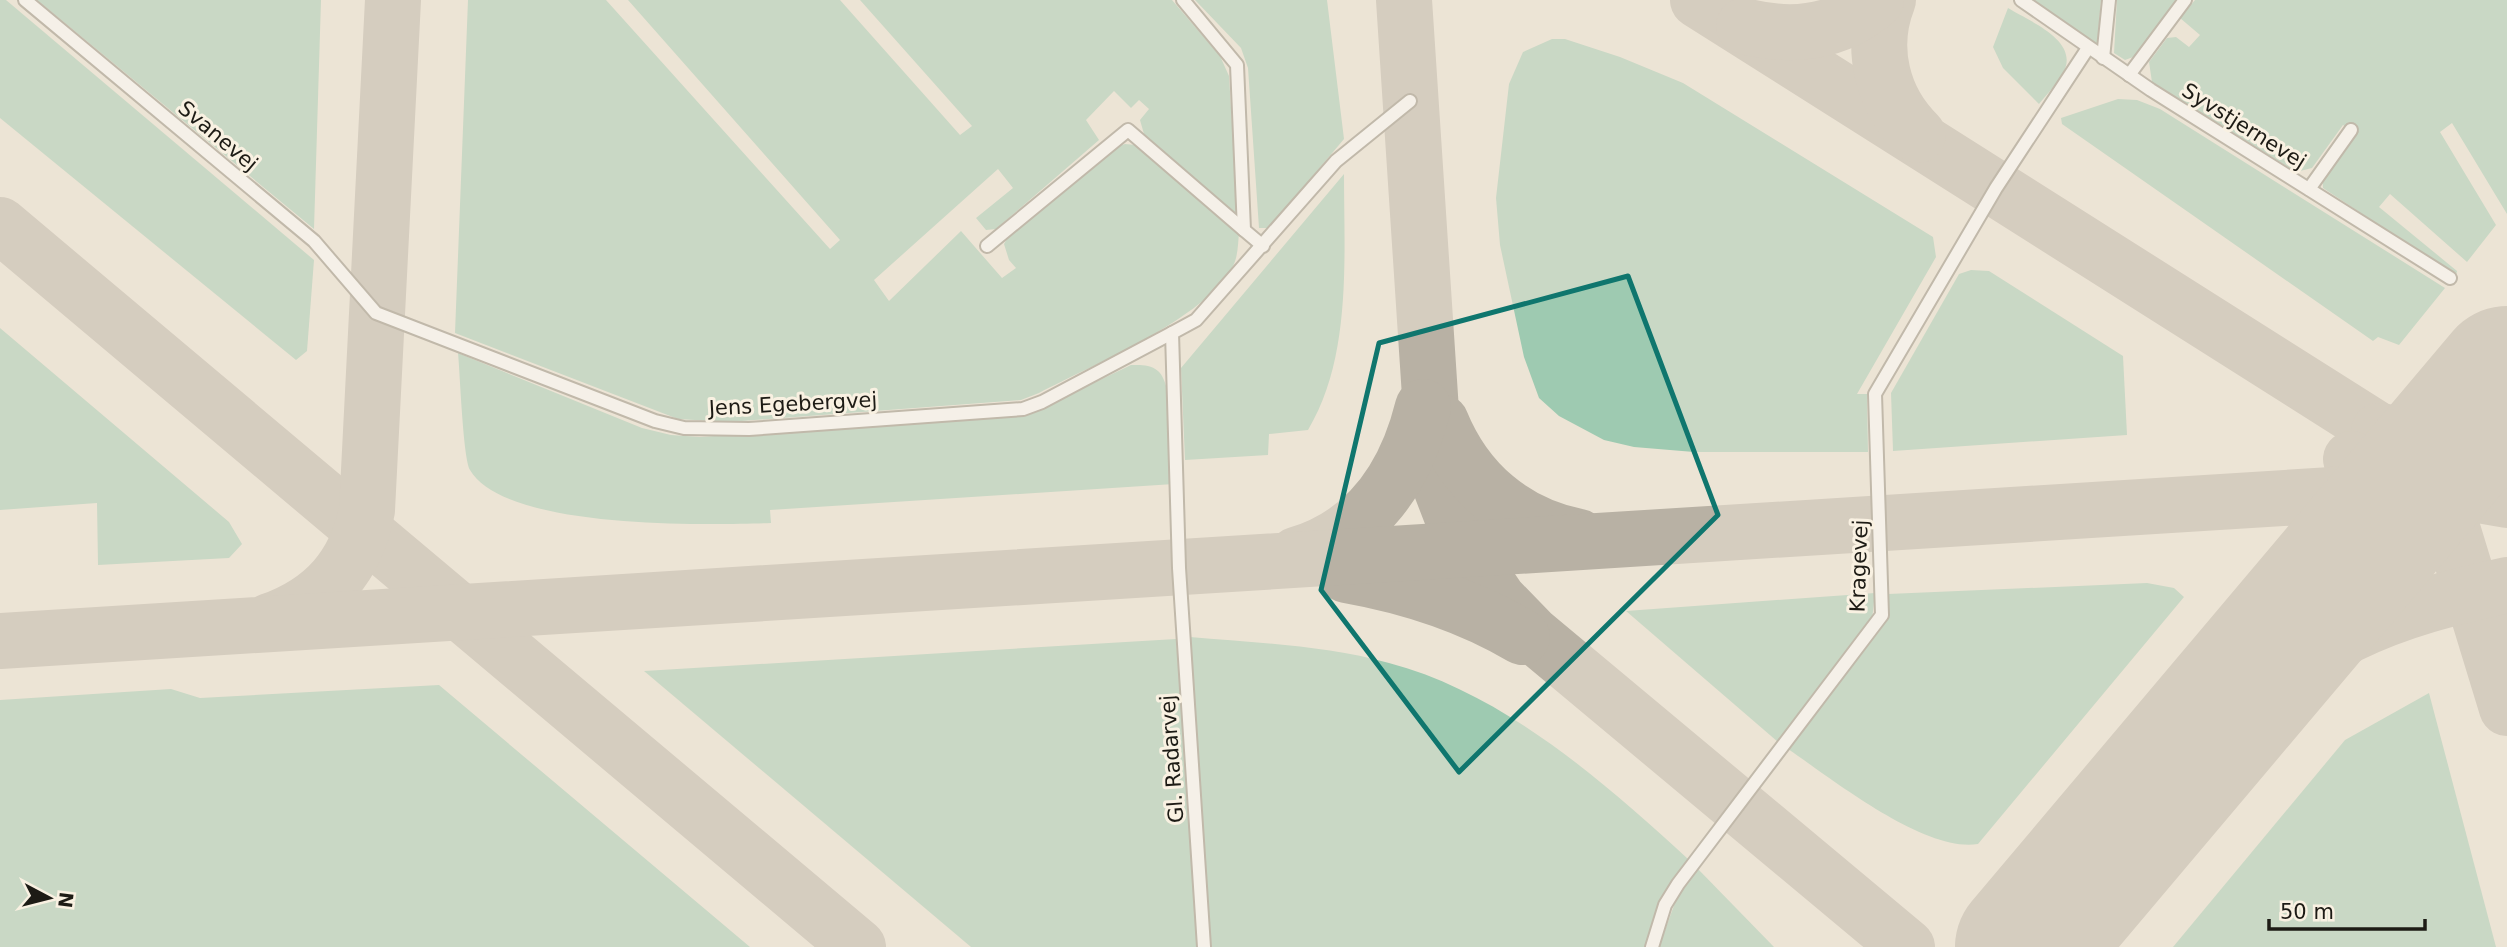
<svg xmlns="http://www.w3.org/2000/svg" width="2507" height="947" viewBox="0 0 2507 947" font-family="'DejaVu Sans',sans-serif">
	<rect width="100%" height="100%" fill="#ece4d5"/>
	<!-- green -->
	<g fill="#9ecab1">
		<path d="M0 0H6L314 260 307 351 296 360 0 118Z"/>
		<path d="M37 0H321L314 229Z"/>
		<path d="M468 0H606L830 249 840 240 628 0H840L960 135 972 126 860 0H1172L1220 56 1229 76 1238 219 1144 134 1140 120 1149 109 1139 100 1131 108 1114 91 1086 120 1099 140 996 229 986 230 976 218 1013 188 998 169 874 280 889 301 961 231 1002 278 1016 268 1009 260 1004 244 1009 235 1114 148 1125 144 1136 145 1239 233C1238 243 1238 257 1233 266 1207 318 1092 365 1039 393L1021 400 729 422 678 419 455 333Z"/>
		<path d="M1195 0H1327L1344 139 1269 228H1259L1248 68 1241 48Z"/>
		<path d="M2034 0H2101L2097 46Z"/>
		<path d="M2117 0H2180L2136 56 2125 60 2114 53Z"/>
		<path d="M2195 0H2507V214L2452 123 2440 132 2496 225 2467 262 2390 194 2379 207 2457 271 2456 276 2323 188C2322 173 2327 167 2338 159 2345 154 2350 141 2355 134L2343 125 2312 168 2296 172 2152 82 2149 62 2167 38 2176 37 2189 47 2200 35 2180 18Z"/>
		<path d="M2008 8C2029 21 2081 41 2063 73 2057 84 2047 94 2039 104L2003 68 1993 47Z"/>
		<path d="M1552 39H1565L1620 57 1683 83 1933 237 1936 257 1857 394H1867L1868 452H1694L1634 447 1604 440 1559 416 1539 398 1524 357 1500 245 1496 198 1509 84 1523 52Z"/>
		<path d="M2118 99 2137 100 2160 109 2445 288 2399 345 2378 337 2373 341 2062 124 2061 118Z"/>
		<path d="M1344 174C1344 257 1352 357 1308 430L1269 434 1268 455 1185 460 1181 368Z"/>
		<path d="M1971 270 1989 271 2123 356 2127 435 1893 451 1891 393 1959 274Z"/>
		<path d="M0 328 229 522 242 544 229 558 98 565 97 503 0 510Z"/>
		<path d="M458 353 642 428 671 435 700 437 1029 414 1131 365C1140 365 1150 364 1158 371 1175 385 1172 460 1174 484L770 510 771 523C706 525 505 530 470 470 463 457 460 373 458 353Z"/>
		<path d="M2147 583 2174 588 2184 597 1978 844C1925 853 1832 779 1788 749L1881 629 1888 617V594Z"/>
		<path d="M1875 593 1872 620 1778 742 1626 611Z"/>
		<path d="M1190 637C1256 643 1324 645 1389 663 1503 693 1603 781 1688 859L1661 898 1645 947H1209Z"/>
		<path d="M1176 639 1200 947H971L644 671Z"/>
		<path d="M439 685 750 947H0V700L171 689 200 698Z"/>
		<path d="M2429 693 2496 947H2173L2345 740Z"/>
		<path d="M1697 868 1774 947H1659L1677 897Z"/>
	</g>
	<g fill="none" stroke-linecap="round" stroke-linejoin="round">
		<!-- taxiway -->
		<g stroke="#b8b1a4" stroke-width="56">
			<path d="M1404 0 1435 472 1465 550 1498 599 1532 634 1907 947"/>
			<path d="M1698 0 2379 431 2413 452 2482 481"/>
			<path d="M1888 0C1869 48 1882 100 1918 135"/>
			<path d="M1744 26C1791 38 1838 34 1876 0"/>
			<path d="M0 225 858 947"/>
			<path d="M1441 422C1466 483 1514 524 1579 537"/>
			<path d="M2379 431C2419 439 2445 429 2480 410"/>
			<path d="M2416 461 2425 471 2452 528 2507 708"/>
			<path d="M1296 555C1368 534 1406 476 1423 407"/>
			<path d="M1346 575C1408 586 1468 605 1522 637"/>
			<path d="M2334 583C2353 545 2364 501 2351 459"/>
			<path d="M270 621C324 602 356 566 367 510L393 0"/>
			<path d="M0 641 2412 490 2455 491 2507 500"/>
			<path d="M2190 752C2241 711 2291 666 2349 635 2399 610 2453 597 2507 585"/>
			<path d="M1990 947C2020 940 2043 919 2066 899"/>
		</g>
		<!-- runway -->
		<path stroke="#b8b1a4" stroke-width="142" d="M2026 947 2507 377"/>
		<!-- lane casing -->
		<g stroke="#8c8577" stroke-width="16">
			<g id="lane">
				<path d="M25 0 314 241 376 313 655 421 684 428 749 429 1023 409 1042 402 1172 333"/>
				<path d="M1183 0 1237 65 1244 230 1263 246"/>
				<path d="M2021 0 2151 90 2450 278"/>
				<path d="M2103 58 2109 0"/>
				<path d="M2129 75 2185 0"/>
				<path d="M2309 189 2351 130"/>
				<path d="M987 246 1128 130 1244 230"/>
				<path d="M1204 947 1179 568 1172 333 1196 320 1336 161 1410 101"/>
				<path d="M1652 947 1665 905 1678 884 1882 615 1875 394 1996 188 2088 48"/>
			</g>
		</g>
		<!-- lane -->
		<use href="#lane" stroke="#fff" stroke-width="12"/>
	</g>
	<!-- marked area -->
	<path d="M0 0H2507V947H0ZM1628 276 1718 515 1459 772 1321 590 1379 343Z" fill="#ece4d5" fill-opacity=".55" fill-rule="evenodd"/>
	<path fill="none" stroke="#0f766e" stroke-width="5" stroke-linejoin="round" d="M1628 276 1718 515 1459 772 1321 590 1379 343Z"/>
	<g text-anchor="middle" dominant-baseline="central" stroke-width="6" stroke-linejoin="round" paint-order="stroke">
		<!-- street labels -->
		<g font-size="21" fill="#1d1b15" stroke="#f9f1e2">
			<text transform="translate(2244 126) rotate(32)">Syvstjernevej</text>
			<text transform="translate(218 136) rotate(40)">Svanevej</text>
			<text transform="translate(793 404) rotate(-3)">Jens Egebergvej</text>
			<text transform="translate(1859 566) rotate(-88)">Kragevej</text>
			<text transform="translate(1172 759) rotate(-94)">Gl. Radarvej</text>
		</g>
	</g>
	<!-- north arrow -->
	<g transform="translate(49 898) rotate(97)" stroke="#f9f1e2" stroke-width="5" paint-order="stroke">
	<path d="M0-5L12 26L0 18L-12 26Z" fill="#1d1b15"/>
	<text y="-10" font-size="19" font-weight="bold" text-anchor="middle" fill="#1d1b15">N</text>
	</g>
	<!-- scale -->
	<path d="M2269 919v10h156v-10" fill="none" stroke="#1d1b15" stroke-width="3.5"/>
	<text x="2280" y="919" font-size="21" fill="#1d1b15" stroke="#f9f1e2" stroke-width="5" paint-order="stroke">50 m</text>
</svg>
